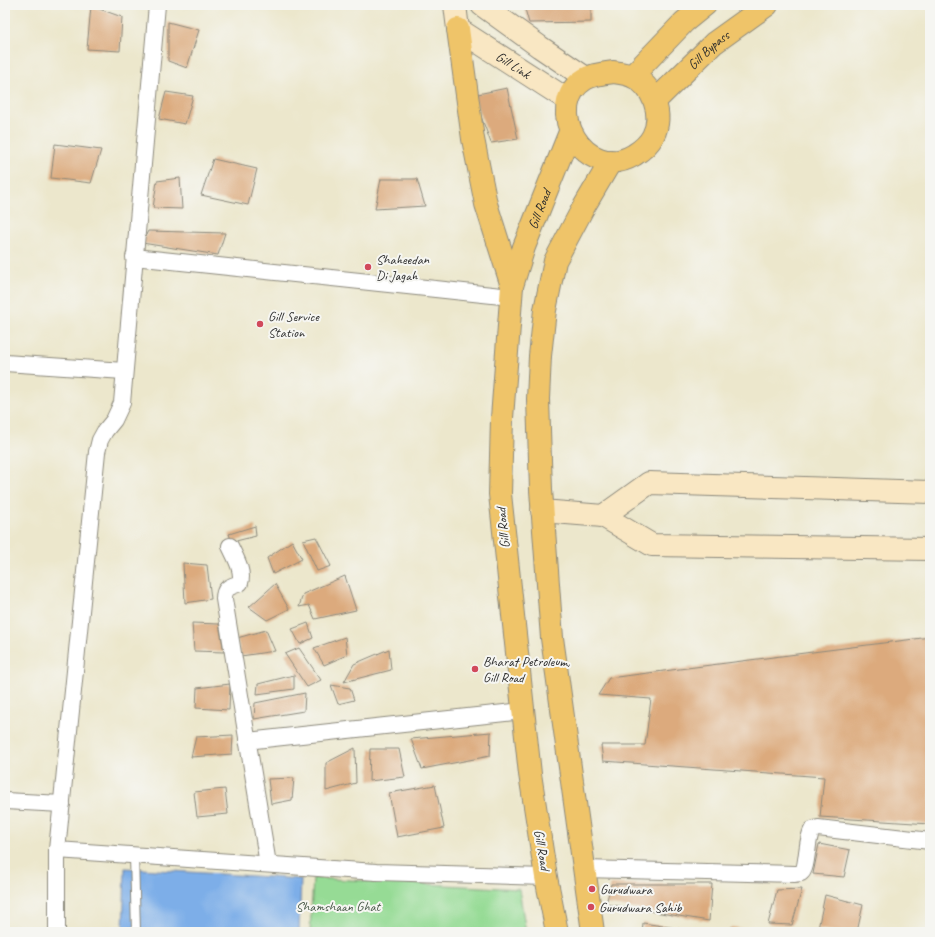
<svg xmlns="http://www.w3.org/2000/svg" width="935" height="937" viewBox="0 0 935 937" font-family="Caveat,sans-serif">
	<rect width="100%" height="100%" fill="#f6f6f2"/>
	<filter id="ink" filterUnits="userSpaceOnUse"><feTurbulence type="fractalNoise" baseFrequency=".025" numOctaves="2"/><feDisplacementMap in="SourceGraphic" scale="8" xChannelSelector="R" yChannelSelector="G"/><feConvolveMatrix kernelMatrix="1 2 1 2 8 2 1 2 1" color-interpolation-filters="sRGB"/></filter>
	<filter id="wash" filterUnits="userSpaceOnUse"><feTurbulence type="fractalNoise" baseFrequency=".012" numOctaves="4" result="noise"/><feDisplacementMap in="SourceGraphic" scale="16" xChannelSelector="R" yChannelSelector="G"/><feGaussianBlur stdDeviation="0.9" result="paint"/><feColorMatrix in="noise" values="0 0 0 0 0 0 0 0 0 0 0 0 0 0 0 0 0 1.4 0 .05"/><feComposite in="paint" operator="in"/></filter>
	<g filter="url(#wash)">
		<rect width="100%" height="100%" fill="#ece7cc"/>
		<!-- green -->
		<path fill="#96db95" stroke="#608360" d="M313 878 519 889 526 932H310Z"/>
		<!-- water -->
		<path fill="#7daee8" stroke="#546c8a" d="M125 868 301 879 299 932H123Z"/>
		<g id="blocks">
			<!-- building -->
			<g fill="#dcaa7d">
				<path d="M537 5H591V22L529 23 525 9Z"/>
				<path d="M91 6 122 17 120 51 87 49Z"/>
				<path d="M168 22 199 30 187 68 168 61Z"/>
				<path d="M507 88 518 139 491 143 473 95Z"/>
				<path d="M166 92 193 96 185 124 159 119Z"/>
				<path d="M55 144 101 150 91 183 51 178Z"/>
				<path d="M213 159 257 169 248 205 201 195Z"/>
				<path d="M180 178 182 209 153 208 157 181Z"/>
				<path d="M381 179H417L425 206 375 209Z"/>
				<path d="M148 231 225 233 218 255 142 243Z"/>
				<path d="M255 526 256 536 232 542 229 534Z"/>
				<path d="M316 537 331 566 317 571 303 540Z"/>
				<path d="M292 541 302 559 273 574 267 558Z"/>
				<path d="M183 563 207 565 211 599 185 603Z"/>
				<path d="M345 576 356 610 315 619 309 605 299 607 303 594Z"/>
				<path d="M275 584 289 609 267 620 249 607Z"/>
				<path d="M192 623 219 624 224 652 194 651Z"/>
				<path d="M308 623 313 638 300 644 292 629Z"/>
				<path d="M266 630 275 651 241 656 237 638Z"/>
				<path d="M345 637 347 655 324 665 314 648Z"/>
				<path d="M930 637V824L820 817 824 777 603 761 601 745H645L651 699 598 695 609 678Z"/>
				<path d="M299 648 321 680 307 687 285 654Z"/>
				<path d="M389 649 391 670 344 682 354 664Z"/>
				<path d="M294 675V689L257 694 258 684Z"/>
				<path d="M230 684 229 710 196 708 197 688Z"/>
				<path d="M331 685 350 688 354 700 338 704Z"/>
				<path d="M305 693 304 711 254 719 255 703Z"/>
				<path d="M491 732 490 756 422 769 411 739Z"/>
				<path d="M233 735 232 754 191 757 196 737Z"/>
				<path d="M355 748 356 783 326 791V763Z"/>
				<path d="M370 749H399L405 777 369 781Z"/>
				<path d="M294 778 292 800 271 804 268 779Z"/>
				<path d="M435 785 444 828 397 837 389 793Z"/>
				<path d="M225 789 228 814 197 817 194 792Z"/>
				<path d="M819 844 850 850 844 877 813 874Z"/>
				<path d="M611 884H712L709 921 606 904Z"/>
				<path d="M802 889 792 925 768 924 777 890Z"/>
				<path d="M825 895 863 905 857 932H838L818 929Z"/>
				<path d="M643 923 696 931V932H642Z"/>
				<path d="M731 927 761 931V932H729Z"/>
			</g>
		</g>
	</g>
	<g filter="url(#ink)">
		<use href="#blocks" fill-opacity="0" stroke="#8c897c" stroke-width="1"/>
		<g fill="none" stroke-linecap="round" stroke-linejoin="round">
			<!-- lane casing -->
			<g stroke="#8c897c" stroke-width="10">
				<path id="lane" d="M134 855 136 932"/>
			</g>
			<!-- street casing -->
			<g stroke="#8c897c" stroke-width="18">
				<g id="street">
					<path d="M157 5 122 403 114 420 105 431 100 440 97 452 57 850 376 872 546 877"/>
					<path d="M134 257 511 297"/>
					<path d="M5 363 124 371"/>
					<path d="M230 546C235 557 244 571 240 583 230 587 224 587 224 599L268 864"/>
					<path d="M247 741 523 711"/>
					<path d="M5 801 62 804"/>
					<path d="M583 869 795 874C796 874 801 873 801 873 808 868 806 840 812 830L818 828 930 841"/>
					<path d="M57 932V850"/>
				</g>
			</g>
			<!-- secondary casing -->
			<g stroke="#8c897c" stroke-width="24">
				<g id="secondary">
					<path id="s1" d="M455 5 458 29 568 100"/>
					<path d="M482 5 540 47 586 78"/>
					<path d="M542 511 603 516 652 545 930 549"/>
					<path d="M603 516 649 483 930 492"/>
				</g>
			</g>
			<!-- primary casing -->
			<g stroke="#8c897c" stroke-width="24">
				<g id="primary">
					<path d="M458 29 473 139 486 204 512 286"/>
					<path d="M614 72C620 73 627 74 632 76 653 86 664 114 653 136 649 144 642 150 634 155 585 184 541 106 585 79 593 74 605 73 614 72Z"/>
					<path d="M632 76 684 22 705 5"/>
					<path id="s2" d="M655 101 714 43 767 5"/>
					<path id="s3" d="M557 932 546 877 530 774 500 494 502 418 512 286 524 247 570 132"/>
					<path d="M593 932 552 638 541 490 538 399 540 356 545 310 555 261 582 210 611 161"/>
				</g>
			</g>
			<!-- lane -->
			<use href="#lane" stroke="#fff" stroke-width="8"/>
			<!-- street -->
			<use href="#street" stroke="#fff" stroke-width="16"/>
			<!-- secondary -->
			<use href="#secondary" stroke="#f9e7c3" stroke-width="22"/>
			<!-- primary -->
			<use href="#primary" stroke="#efc469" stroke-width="22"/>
		</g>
	</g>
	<!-- markers -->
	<g fill="#d1495b" stroke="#f6f6f2" stroke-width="1.5">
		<circle cx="368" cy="267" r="4"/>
		<circle cx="260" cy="324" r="4"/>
		<circle cx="475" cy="669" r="4"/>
		<circle cx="592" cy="889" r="4"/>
		<circle cx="591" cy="907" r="4"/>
	</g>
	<g text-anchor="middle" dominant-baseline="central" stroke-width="4" stroke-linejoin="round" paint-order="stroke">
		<!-- street labels -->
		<g font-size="14" fill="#2b2b2b" stroke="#f6f6f2">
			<text stroke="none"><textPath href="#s2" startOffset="74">Gill Bypass</textPath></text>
			<text stroke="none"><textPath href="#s1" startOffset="90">Gill Link</textPath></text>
			<text stroke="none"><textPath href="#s3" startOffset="732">Gill Road</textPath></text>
			<text transform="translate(503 528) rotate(-96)">Gill Road</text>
			<text transform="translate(542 850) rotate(81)">Gill Road</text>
		</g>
		<!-- poi labels -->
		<g font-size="14" fill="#2b2b2b" stroke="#f6f6f2" text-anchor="start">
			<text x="376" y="259">Shaheedan<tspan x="376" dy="16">Di Jagah</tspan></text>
			<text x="268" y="316">Gill Service<tspan x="268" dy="16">Station</tspan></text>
			<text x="483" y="661">Bharat Petroleum,<tspan x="483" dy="16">Gill Road</tspan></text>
			<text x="600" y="889">Gurudwara</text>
			<text x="599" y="907">Gurudwara Sahib</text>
		</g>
		<!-- park labels -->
		<g font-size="14" fill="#465746" stroke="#f6f6f2">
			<text x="338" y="906">Shamshaan Ghat</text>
		</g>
	</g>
	<!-- margin -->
	<rect width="935" height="937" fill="none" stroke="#f6f6f2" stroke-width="20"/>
</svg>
